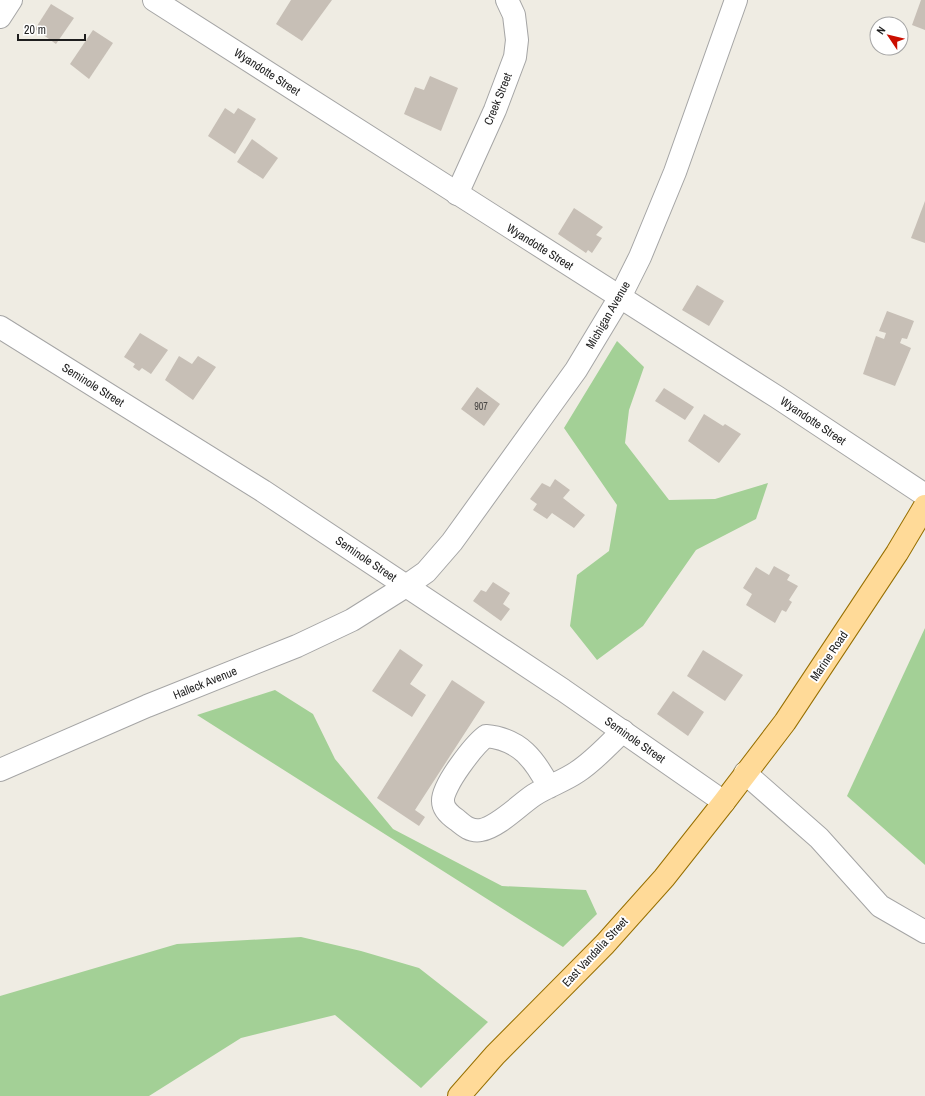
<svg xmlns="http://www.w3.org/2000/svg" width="925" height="1096" viewBox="0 0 925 1096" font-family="'Archivo Narrow',sans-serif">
	<rect width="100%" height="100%" fill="#efece3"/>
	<!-- forest -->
	<g fill="#a3d096">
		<path d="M617 341 644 367 629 410 625 443 669 500 715 499 768 483 756 519 696 550 643 626 597 660 570 626 577 575 609 551 617 505 564 428Z"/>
		<path d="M925 628V865L847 796Z"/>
		<path d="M275 690 313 714 335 759 393 829 502 886 586 890 597 914 563 947 197 715Z"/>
		<path d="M301 937 361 951 419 968 488 1022 421 1088 335 1015 241 1038 149 1096H0V996L177 944Z"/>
	</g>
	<!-- building -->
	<g fill="#c7bfb6">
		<path d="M291 0H332L302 41 276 24Z"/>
		<path d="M921 0H925V30L912 25Z"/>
		<path d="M51 4 74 18 56 44 35 29Z"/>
		<path d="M93 30 113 43 89 79 70 64Z"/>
		<path d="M430 76 458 88 441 131 404 114 415 87 424 90Z"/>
		<path d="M225 108 234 114 238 108 256 119 235 154 208 136Z"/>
		<path d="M252 139 278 158 263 179 237 162Z"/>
		<path d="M925 201V243L911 238Z"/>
		<path d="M574 208 603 227 596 235 602 238 592 253 588 250 586 253 558 234Z"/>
		<path d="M697 285 724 301 709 326 682 310Z"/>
		<path d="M887 311 914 321 907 339 902 338 900 343 911 348 895 386 863 374 876 336 884 339 886 333 879 331Z"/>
		<path d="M140 333 168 350 151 374 142 368 139 371 133 367 135 364 124 357Z"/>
		<path d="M179 356 192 364 198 356 216 367 193 400 165 380Z"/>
		<path d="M477 387 500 404 484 426 461 409Z"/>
		<path d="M664 388 694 407 685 420 655 401Z"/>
		<path d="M704 414 723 426 725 424 741 434 719 463 688 441Z"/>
		<path d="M555 479 570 490 563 498 585 515 574 528 552 513 547 519 533 510 537 504 530 499 542 483 550 487Z"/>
		<path d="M774 566 790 575 787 580 798 586 789 600 792 602 786 612 782 610 775 623 746 605 752 594 743 588 756 567 769 575Z"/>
		<path d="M493 582 510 593 503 604 510 609 501 621 473 601 481 590 486 592Z"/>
		<path d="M400 649 423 665 410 684 426 695 412 717 372 691Z"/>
		<path d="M703 650 743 675 725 701 687 676Z"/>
		<path d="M452 680 485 702 415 810 425 817 419 826 377 798Z"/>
		<path d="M673 691 704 712 688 736 657 714Z"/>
	</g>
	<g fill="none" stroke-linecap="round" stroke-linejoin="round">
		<!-- minor casing -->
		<g stroke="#a5a5a5" stroke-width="24">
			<g id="minor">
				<path d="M154 0 777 397 925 495"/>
				<path d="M0 17 11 0"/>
				<path d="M457 194 495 110 515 57 517 40 514 15 507 0"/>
				<path d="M0 327 263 491 563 690 724 802"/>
				<path d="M0 770 147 706 297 646 352 620 406 586 426 572 452 542 576 370 620 297 640 257 675 172 736 0"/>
				<path d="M745 773 819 838 880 906 925 932"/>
				<path d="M549 787C535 760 520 739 486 736 474 745 442 786 443 801 443 809 451 816 457 820 464 826 471 832 481 830 498 827 519 805 534 795 548 786 564 781 577 772 594 761 608 745 623 731"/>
			</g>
		</g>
		<!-- major casing -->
		<g stroke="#976f00" stroke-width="24">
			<path id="major" d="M459 1096 495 1055 605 944 664 878 724 802 785 722 897 553 925 506"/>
		</g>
		<!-- minor -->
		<use href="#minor" stroke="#fff" stroke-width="22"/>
		<!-- major -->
		<use href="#major" stroke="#ffda98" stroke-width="22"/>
	</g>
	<g text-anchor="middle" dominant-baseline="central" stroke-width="4" stroke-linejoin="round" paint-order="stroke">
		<!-- number labels -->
		<g font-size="10" fill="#484644">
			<text x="481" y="406">907</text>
		</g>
		<!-- street labels -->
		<g font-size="12" fill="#1e1e1e" stroke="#fff">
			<text transform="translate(267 72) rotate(33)">Wyandotte Street</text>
			<text transform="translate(498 99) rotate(-68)">Creek Street</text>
			<text transform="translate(540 247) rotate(32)">Wyandotte Street</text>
			<text transform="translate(608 315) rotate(-60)">Michigan Avenue</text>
			<text transform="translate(93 385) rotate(32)">Seminole Street</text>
			<text transform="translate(813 421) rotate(34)">Wyandotte Street</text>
			<text transform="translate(366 559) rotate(34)">Seminole Street</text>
			<text transform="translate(829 656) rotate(-56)">Marine Road</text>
			<text transform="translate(205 683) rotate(-22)">Halleck Avenue</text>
			<text transform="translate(635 740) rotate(35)">Seminole Street</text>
			<text transform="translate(595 952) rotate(-47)">East Vandalia Street</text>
		</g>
	</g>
	<!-- north arrow -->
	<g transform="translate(889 36) rotate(305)"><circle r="19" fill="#ffffff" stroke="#a5a5a5"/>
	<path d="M0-3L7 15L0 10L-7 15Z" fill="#cb0e00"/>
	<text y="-6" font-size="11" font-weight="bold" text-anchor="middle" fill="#1e1e1e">N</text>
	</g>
	<!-- scale -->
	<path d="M18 34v6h67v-6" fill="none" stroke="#1e1e1e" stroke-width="2"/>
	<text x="24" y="34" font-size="12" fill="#1e1e1e" stroke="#ffffff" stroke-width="3" paint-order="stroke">20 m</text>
</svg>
